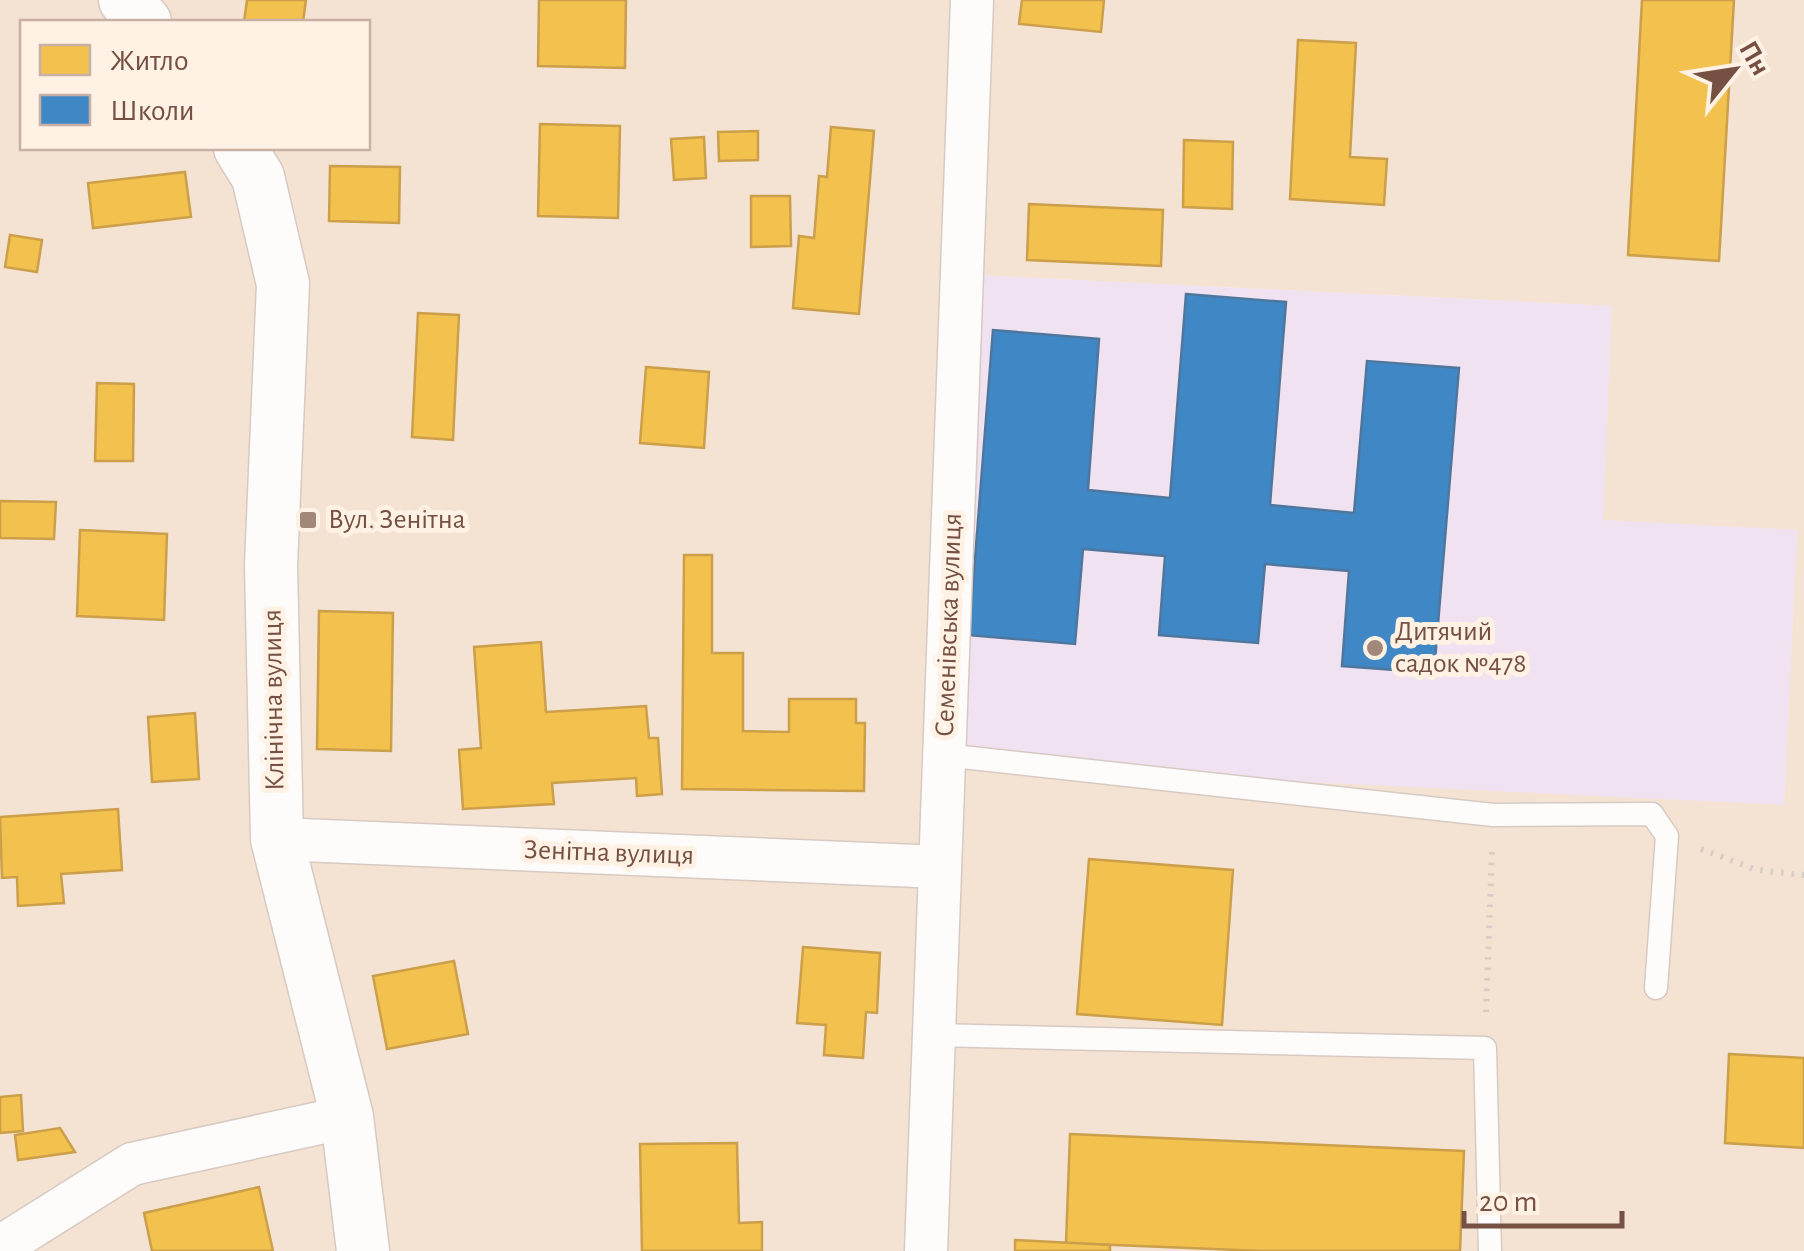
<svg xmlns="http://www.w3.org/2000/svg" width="1804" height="1251" viewBox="0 0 1804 1251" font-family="'Alegreya Sans',sans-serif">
	<rect width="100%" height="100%" fill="#f6ede3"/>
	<!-- residential -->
	<g fill="#f4e3d3" fill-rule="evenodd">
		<path d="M0 0H958L911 1251H0ZM22 22H368V148H22Z"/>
		<path d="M987 0H1804V1251H936L954 765 1784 804 1797 531 1602 520 1611 306 976 275Z"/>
	</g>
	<!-- education -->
	<path fill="#f0e2f0" d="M976 275 1612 306 1603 520 1797 530 1784 805 954 765Z"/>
	<!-- homes -->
	<g fill="#f2c14e" stroke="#cc9f4b" stroke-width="2.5">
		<path d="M247 0H306L303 22H244Z"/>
		<path d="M539 0H626L625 68 538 66Z"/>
		<path d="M1022 0H1104L1101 32 1019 24Z"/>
		<path d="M1642 0H1734L1719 261 1628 255Z"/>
		<path d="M1298 40 1356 43 1350 157 1387 159 1384 205 1290 199Z"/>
		<path d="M540 124 620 126 618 218 538 216Z"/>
		<path d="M831 127 874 131 859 314 793 308 799 236 814 238 819 176 827 177Z"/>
		<path d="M758 131V160L719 161 718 132Z"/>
		<path d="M704 137 706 178 674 180 671 139Z"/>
		<path d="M1184 140 1233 142 1232 209 1183 207Z"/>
		<path d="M330 166 400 167 399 223 329 221Z"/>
		<path d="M185 172 191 217 93 228 88 183Z"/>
		<path d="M751 196H790L791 246 751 247Z"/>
		<path d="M1029 204 1163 210 1161 266 1027 260Z"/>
		<path d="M10 235 42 240 37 272 5 267Z"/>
		<path d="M418 313 459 315 453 440 412 437Z"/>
		<path d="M646 367 709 372 704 448 640 443Z"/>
		<path d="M97 383 134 384 133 461H95Z"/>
		<path d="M0 501 56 502 54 539 0 538Z"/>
		<path d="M80 530 167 534 164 620 77 616Z"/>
		<path d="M684 555H712V653H743V731L789 732V699H856V723H865L864 791 682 789Z"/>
		<path d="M319 611 393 613 391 751 317 749Z"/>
		<path d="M541 642 546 712 646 706 649 738H658L662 794 637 796 636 778 552 783 554 804 463 809 459 750 481 748 474 647Z"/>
		<path d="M195 713 199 779 152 782 148 717Z"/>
		<path d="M118 809 122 870 61 874 64 903 18 906 17 877 2 878 0 817Z"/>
		<path d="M1089 859 1233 870 1222 1025 1077 1014Z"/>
		<path d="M803 947 880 953 877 1013 866 1012 863 1058 824 1055 826 1025 797 1023Z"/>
		<path d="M454 961 468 1034 387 1049 373 976Z"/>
		<path d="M1729 1054 1804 1058V1148L1725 1143Z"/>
		<path d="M21 1095 23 1131 0 1133V1097Z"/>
		<path d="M60 1128 75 1152 18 1160 15 1135Z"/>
		<path d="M1070 1134 1464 1151 1460 1251H1262L1066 1243Z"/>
		<path d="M737 1143 739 1223 762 1222V1251H642L640 1144Z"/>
		<path d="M259 1187 273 1251H152L144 1213Z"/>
		<path d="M1015 1240 1110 1245V1251H1015Z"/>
	</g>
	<!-- schools -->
	<path fill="#3f88c5" stroke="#4f779e" stroke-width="2.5" d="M1186 294 1286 302 1270 505 1354 513 1367 361 1459 368 1434 673 1342 666 1349 571 1265 564 1258 643 1159 635 1165 556 1083 549 1075 644 969 635 993 330 1099 339 1088 490 1170 498Z"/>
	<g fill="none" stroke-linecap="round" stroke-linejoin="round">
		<!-- service casing -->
		<g stroke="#d7cac2" stroke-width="25">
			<g id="service">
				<path d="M944 755 1493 815 1652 814 1667 836 1656 988"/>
				<path d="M934 1035 1485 1048 1490 1251"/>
			</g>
		</g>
		<!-- minor casing -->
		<g stroke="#d7cac2" stroke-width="45">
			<g id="minor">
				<path d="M277 839 940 867"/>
				<path d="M0 1247 132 1164 347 1117"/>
				<path d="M926 1251 972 0"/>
			</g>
		</g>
		<!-- tertiary casing -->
		<g stroke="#d7cac2" stroke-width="55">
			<g id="tertiary">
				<path d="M125 0 145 22"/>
				<path d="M240 148 258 177 283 284 271 565 277 839 347 1117 363 1251"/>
			</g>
		</g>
		<!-- path -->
		<g stroke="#d7ccc7" stroke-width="6" stroke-dasharray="2.5 8" stroke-linecap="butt">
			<path d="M1701 849 1757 870 1804 875"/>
			<path d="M1486 1012 1492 850"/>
		</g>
		<!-- service -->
		<use href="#service" stroke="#fefcfb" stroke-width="22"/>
		<!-- minor -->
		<use href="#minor" stroke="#fefcfb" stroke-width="42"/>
		<!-- tertiary -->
		<use href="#tertiary" stroke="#fefcfb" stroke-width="52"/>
	</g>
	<!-- markers -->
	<g fill="#a2877b" stroke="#fff2e4" stroke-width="4">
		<rect x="298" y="510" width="20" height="20" rx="5"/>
		<circle cx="1375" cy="648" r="10"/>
	</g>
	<g text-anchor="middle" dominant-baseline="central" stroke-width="10" stroke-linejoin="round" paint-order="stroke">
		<!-- poi labels -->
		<g font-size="28" fill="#755043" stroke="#fff2e4" text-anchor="start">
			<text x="328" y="520">Вул. Зенітна</text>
			<text x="1395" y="632">Дитячий<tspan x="1395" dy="32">садок №478</tspan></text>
		</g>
		<!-- street labels -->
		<g font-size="28" fill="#755043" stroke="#fff2e4">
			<text transform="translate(949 625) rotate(-88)">Семенівська вулиця</text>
			<text transform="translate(274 700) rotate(-91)">Клінічна вулиця</text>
			<text transform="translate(609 853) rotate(2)">Зенітна вулиця</text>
		</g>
	</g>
	<!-- legend -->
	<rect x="20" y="20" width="350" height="130" fill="#fff2e4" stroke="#c8b1a4" stroke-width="2.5"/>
	<rect x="40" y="45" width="50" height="30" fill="#f2c14e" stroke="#c8b1a4" stroke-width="2.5"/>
	<text x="110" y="70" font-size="30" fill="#755043">Житло</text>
	<rect x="40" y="95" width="50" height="30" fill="#3f88c5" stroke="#c8b1a4" stroke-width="2.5"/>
	<text x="110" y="120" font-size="30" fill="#755043">Школи</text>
	<!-- north arrow -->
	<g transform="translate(1734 70) rotate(60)" stroke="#fff2e4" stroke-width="8" paint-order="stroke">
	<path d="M0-8L18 38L0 25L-18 38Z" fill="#755043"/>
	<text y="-15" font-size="28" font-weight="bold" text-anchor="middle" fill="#755043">Пн</text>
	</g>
	<!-- scale -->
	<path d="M1464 1211v15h158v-15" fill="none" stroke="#755043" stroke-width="5"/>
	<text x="1479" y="1211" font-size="30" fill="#755043" stroke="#fff2e4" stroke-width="8" paint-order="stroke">20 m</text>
</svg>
